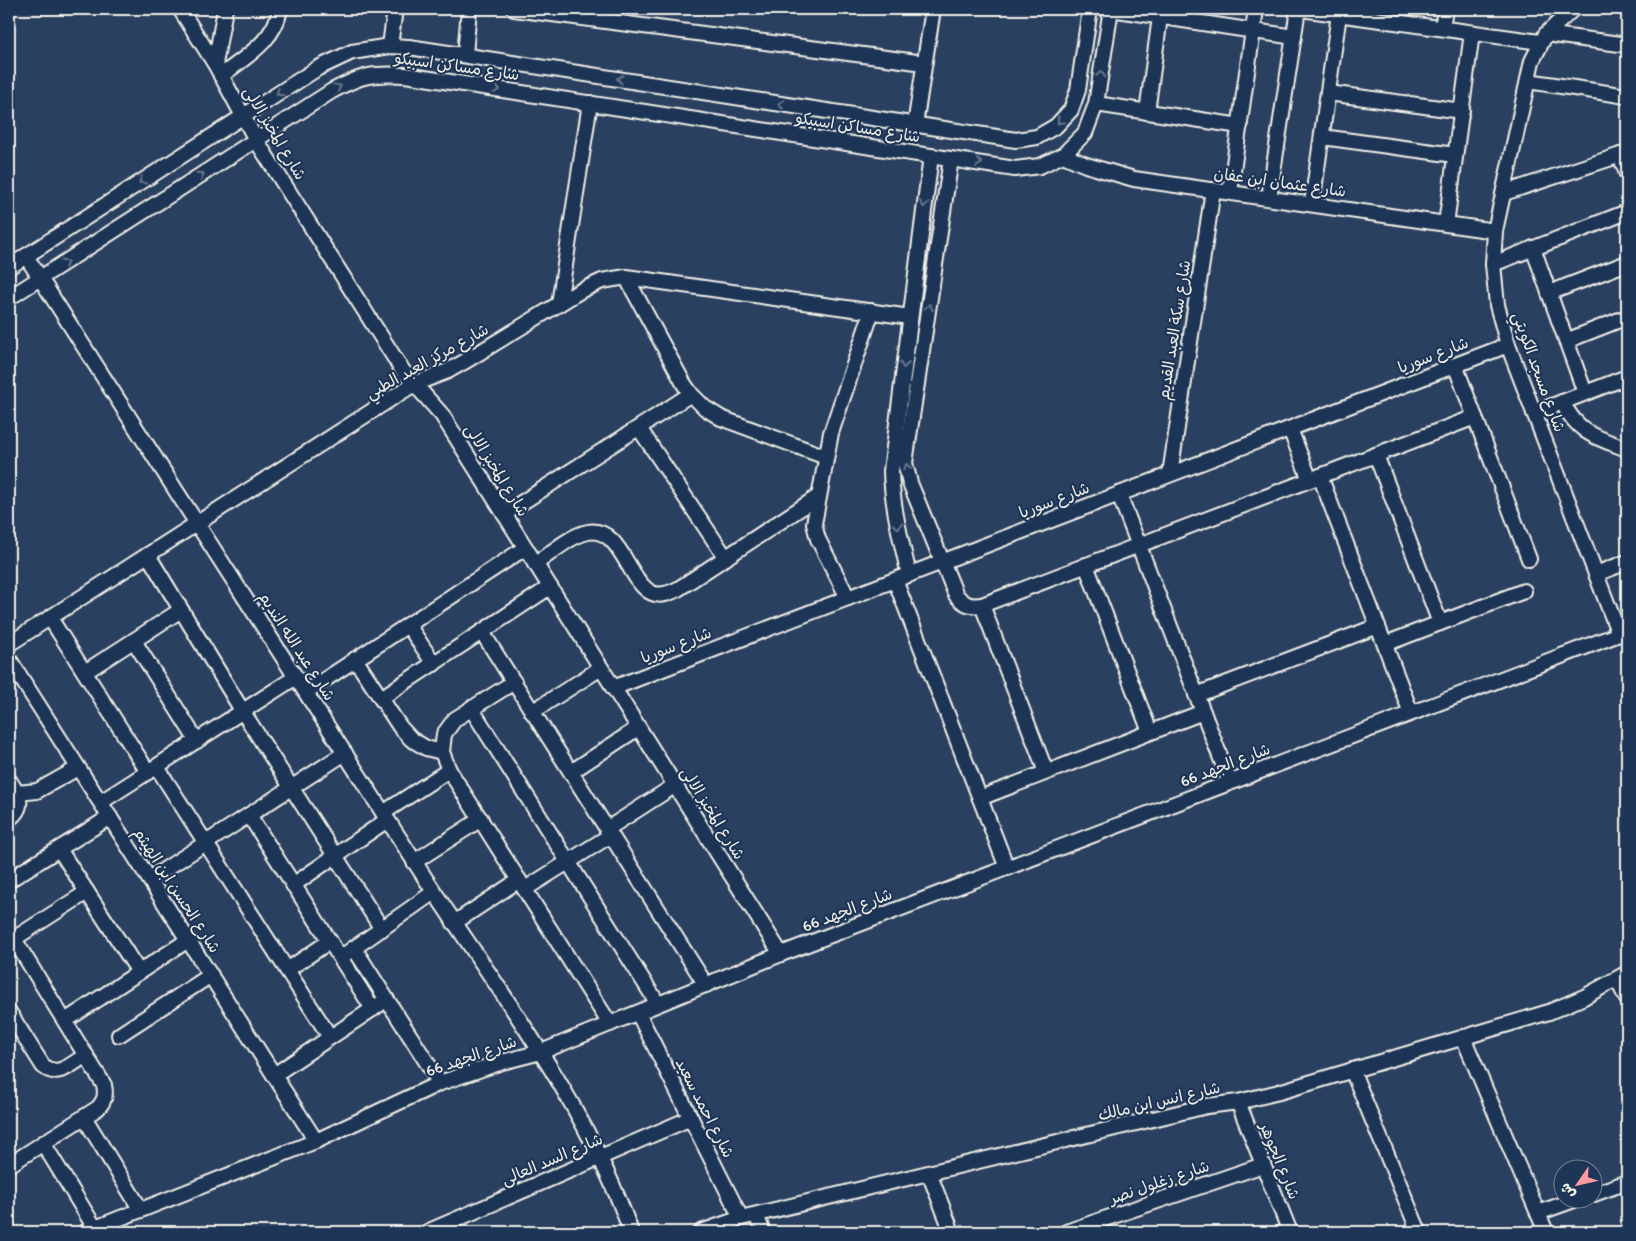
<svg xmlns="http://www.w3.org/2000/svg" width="1636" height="1241" viewBox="0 0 1636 1241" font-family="Itim,'Playpen Sans Arabic',sans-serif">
	<rect width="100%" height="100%" fill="#2a4060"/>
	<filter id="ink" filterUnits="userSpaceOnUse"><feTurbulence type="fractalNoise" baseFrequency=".02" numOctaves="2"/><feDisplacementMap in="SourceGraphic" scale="10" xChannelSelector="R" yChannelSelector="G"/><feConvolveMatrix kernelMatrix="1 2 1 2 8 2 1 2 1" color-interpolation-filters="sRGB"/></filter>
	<g filter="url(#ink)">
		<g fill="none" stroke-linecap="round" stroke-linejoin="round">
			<!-- minor casing -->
			<g stroke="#f4f1e8" stroke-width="18">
				<g id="minor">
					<path d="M180 9 215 64 256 140 394 357 403 371 442 415 781 954"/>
					<path d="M514 9 924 63"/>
					<path d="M1111 9 1294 37"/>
					<path d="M1301 9 1540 42"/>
					<path d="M1573 9 1546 34 1532 61 1495 231 1493 264 1497 305 1508 345 1619 634"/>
					<path d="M1442 28 1445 9"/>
					<path d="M1546 34 1627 45"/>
					<path d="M390 46 395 9"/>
					<path d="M465 55 469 9"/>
					<path d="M215 64 225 9"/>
					<path d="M221 76C245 57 275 41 280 9"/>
					<path d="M1528 81 1627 96"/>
					<path d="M1328 93 1462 111"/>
					<path d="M1096 104 1240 126"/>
					<path d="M1147 112 1160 17"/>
					<path d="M915 125 933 9"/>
					<path d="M1322 137 1455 155"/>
					<path d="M1063 155 1086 165 1134 179 1495 231"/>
					<path d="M1620 155 1627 174"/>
					<path d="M951 159 905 463 910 483 956 595C964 604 970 607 982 605L1475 417"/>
					<path d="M1230 192 1256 9"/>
					<path d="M1504 193 1627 153"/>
					<path d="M1269 198 1298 9"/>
					<path d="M1312 204 1339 14"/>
					<path d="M1446 224 1472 33"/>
					<path d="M1533 248 1585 393"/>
					<path d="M26 256C155 459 286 662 416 864 492 983 584 1097 631 1232"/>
					<path d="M1493 264 1627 212"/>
					<path d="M9 267 318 68 352 52 390 46 409 47 1016 140 1037 137 1056 126 1071 110 1078 90 1090 9"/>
					<path d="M626 277 684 384 691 394 705 408 721 418 826 457"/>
					<path d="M1549 293 1627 263"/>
					<path d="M9 298 332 91C362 75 372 73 405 75L1015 169 1040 166 1063 155 1085 133 1096 104 1111 9"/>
					<path d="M559 304 590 103"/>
					<path d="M1566 341 1627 317"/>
					<path d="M1455 365 1529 559"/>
					<path d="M1562 402C1579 434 1595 437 1627 449"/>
					<path d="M1534 413 1627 377"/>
					<path d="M639 428 726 558"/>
					<path d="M1290 429 1310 480"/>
					<path d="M1376 455 1440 623"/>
					<path d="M1170 474 1213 190"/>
					<path d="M1320 476 1411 713"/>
					<path d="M1119 494 1230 782"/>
					<path d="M504 514 691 394"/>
					<path d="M148 555 243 712 382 929"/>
					<path d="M535 564C550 554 571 535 588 532 621 526 628 582 652 593 661 597 670 593 678 589L819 496"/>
					<path d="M1086 565 1150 732"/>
					<path d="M1596 574 1627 562"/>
					<path d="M909 575C901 540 892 506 891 471L931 156"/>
					<path d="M895 580 1007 868"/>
					<path d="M848 598 818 539 814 524 831 433 872 311"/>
					<path d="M982 605 1046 772"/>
					<path d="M50 618 148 772"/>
					<path d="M408 625 434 664"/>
					<path d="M482 632 706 985"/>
					<path d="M134 641 197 741"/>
					<path d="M9 644 414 384 448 371 464 362 580 291 602 281 626 277 910 317"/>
					<path d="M1385 644 1524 591"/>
					<path d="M9 659 316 1141"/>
					<path d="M355 659 400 727 411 739 426 748 442 752"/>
					<path d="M85 672 181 610"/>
					<path d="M514 682 455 719 444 734 442 752 449 770 610 1024"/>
					<path d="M613 688 1508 345"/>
					<path d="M306 692 525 548"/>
					<path d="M1196 695 1378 626"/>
					<path d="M381 698 550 587"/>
					<path d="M471 708 658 1004"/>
					<path d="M532 712 601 668"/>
					<path d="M157 767 330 1037"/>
					<path d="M571 772 638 728"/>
					<path d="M9 780C19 795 26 806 9 819"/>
					<path d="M17 793 37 791 78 768"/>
					<path d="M980 798 1203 712"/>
					<path d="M101 802 296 677"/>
					<path d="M383 813 449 770"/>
					<path d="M249 815 373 1009"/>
					<path d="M607 829 674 786"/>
					<path d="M59 849 139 972"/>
					<path d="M414 862 481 819"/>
					<path d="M150 879 345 753"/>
					<path d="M9 880 110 817"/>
					<path d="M293 885 387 820"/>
					<path d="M525 889 611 835"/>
					<path d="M454 923 519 880"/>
					<path d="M9 942 87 892"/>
					<path d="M354 948 440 1083"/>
					<path d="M347 953 434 892"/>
					<path d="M287 970 330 941"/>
					<path d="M1617 979 1627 999"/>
					<path d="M9 1012 43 1066C57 1079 73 1063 86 1055"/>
					<path d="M638 1013 741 1218"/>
					<path d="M65 1021 188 940"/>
					<path d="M119 1035 211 975"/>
					<path d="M1463 1037 1546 1232"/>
					<path d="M1352 1070 1419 1232"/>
					<path d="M274 1075 380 1004"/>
					<path d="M1238 1102 1290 1232"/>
					<path d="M84 1117 141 1210"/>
					<path d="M43 1143 95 1228"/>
					<path d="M9 1165 98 1108C105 1100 106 1095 104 1085L14 939"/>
					<path d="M929 1173 952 1232"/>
					<path d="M1594 1194 1627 1182"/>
					<path d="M1538 1213 1580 1198"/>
					<path d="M756 1215 763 1232"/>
					<path d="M85 1232 316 1141 440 1083 502 1062 541 1052 781 954 1627 631"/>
					<path d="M427 1232 691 1118"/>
					<path d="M701 1232 741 1218 1207 1106 1238 1102 1279 1092 1549 1012 1584 997 1627 973"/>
					<path d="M1066 1232 1263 1165"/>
				</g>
			</g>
			<!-- minor -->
			<use href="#minor" stroke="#1d3557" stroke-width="14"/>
		</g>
		<!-- one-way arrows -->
		<defs><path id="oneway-chevron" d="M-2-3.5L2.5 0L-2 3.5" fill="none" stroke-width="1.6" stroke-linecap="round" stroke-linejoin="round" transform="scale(1.25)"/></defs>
		<g stroke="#68778a">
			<use href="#oneway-chevron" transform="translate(1101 74) rotate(-81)"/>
			<use href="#oneway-chevron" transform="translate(620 79) rotate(-171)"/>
			<use href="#oneway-chevron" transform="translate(338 87) rotate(-29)"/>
			<use href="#oneway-chevron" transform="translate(497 89) rotate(9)"/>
			<use href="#oneway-chevron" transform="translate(279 93) rotate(147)"/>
			<use href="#oneway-chevron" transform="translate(781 104) rotate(-171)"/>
			<use href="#oneway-chevron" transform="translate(1060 121) rotate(134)"/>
			<use href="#oneway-chevron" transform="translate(979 163) rotate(9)"/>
			<use href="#oneway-chevron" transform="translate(201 175) rotate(-33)"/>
			<use href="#oneway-chevron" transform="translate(142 181) rotate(147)"/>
			<use href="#oneway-chevron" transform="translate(924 204) rotate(97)"/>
			<use href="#oneway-chevron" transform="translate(65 263) rotate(-33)"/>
			<use href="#oneway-chevron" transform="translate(929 307) rotate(-81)"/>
			<use href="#oneway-chevron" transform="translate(904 365) rotate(97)"/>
			<use href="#oneway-chevron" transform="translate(907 467) rotate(-96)"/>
			<use href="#oneway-chevron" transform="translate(898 526) rotate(77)"/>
		</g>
	</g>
	<g text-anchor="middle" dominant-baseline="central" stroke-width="4.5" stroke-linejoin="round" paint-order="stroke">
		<!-- street labels -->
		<g font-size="16" fill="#f4f1e8" stroke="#1d3557">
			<text transform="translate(457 66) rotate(8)">شارع مساكن اسبيكو</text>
			<text transform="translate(858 127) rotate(9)">شارع مساكن اسبيكو</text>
			<text transform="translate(275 133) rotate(59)">شارع المخبز الالى</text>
			<text transform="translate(1280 182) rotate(8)">شارع عثمان ابن عفان</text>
			<text transform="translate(1174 330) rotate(-81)">شارع سكة العبد القديم</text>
			<text transform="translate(1433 355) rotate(-21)">شارع سوريا</text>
			<text transform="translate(427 361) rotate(-29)">شارع مركز العبد الطبي</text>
			<text transform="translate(1539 372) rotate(70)">شارع مسجد الكويتي</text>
			<text transform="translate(497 470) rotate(58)">شارع المخبز الالى</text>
			<text transform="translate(1054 500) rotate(-21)">شارع سوريا</text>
			<text transform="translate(676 645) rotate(-21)">شارع سوريا</text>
			<text transform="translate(297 646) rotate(57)">شارع عبد الله النديم</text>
			<text transform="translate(1225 765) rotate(-21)">شارع الجهد 66</text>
			<text transform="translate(713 813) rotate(58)">شارع المخبز الالى</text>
			<text transform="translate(177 890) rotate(57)">شارع الحسن ابن الهيثم</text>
			<text transform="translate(847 910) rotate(-21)">شارع الجهد 66</text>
			<text transform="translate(471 1056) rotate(-19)">شارع الجهد 66</text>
			<text transform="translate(1159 1101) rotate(-13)">شارع انس ابن مالك</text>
			<text transform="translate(705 1108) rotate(63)">شارع احمد سعيد</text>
			<text transform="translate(552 1159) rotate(-23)">شارع السد العالى</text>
			<text transform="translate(1280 1161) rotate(68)">شارع الجوهر</text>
			<text transform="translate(1159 1182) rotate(-19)">شارع زغلول نصر</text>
		</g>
	</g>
	<!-- margin -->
	<rect width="1636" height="1241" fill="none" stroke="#1d3557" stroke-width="30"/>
	<rect x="15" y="15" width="1606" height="1211" fill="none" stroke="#f4f1e8" stroke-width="2" filter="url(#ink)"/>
	<!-- north arrow -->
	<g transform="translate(1578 1184) rotate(236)"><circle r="24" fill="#1d3557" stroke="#738091"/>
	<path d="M0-4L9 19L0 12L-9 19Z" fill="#ff9aa2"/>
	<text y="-8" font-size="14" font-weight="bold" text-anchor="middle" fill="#f4f1e8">ش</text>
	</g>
</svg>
